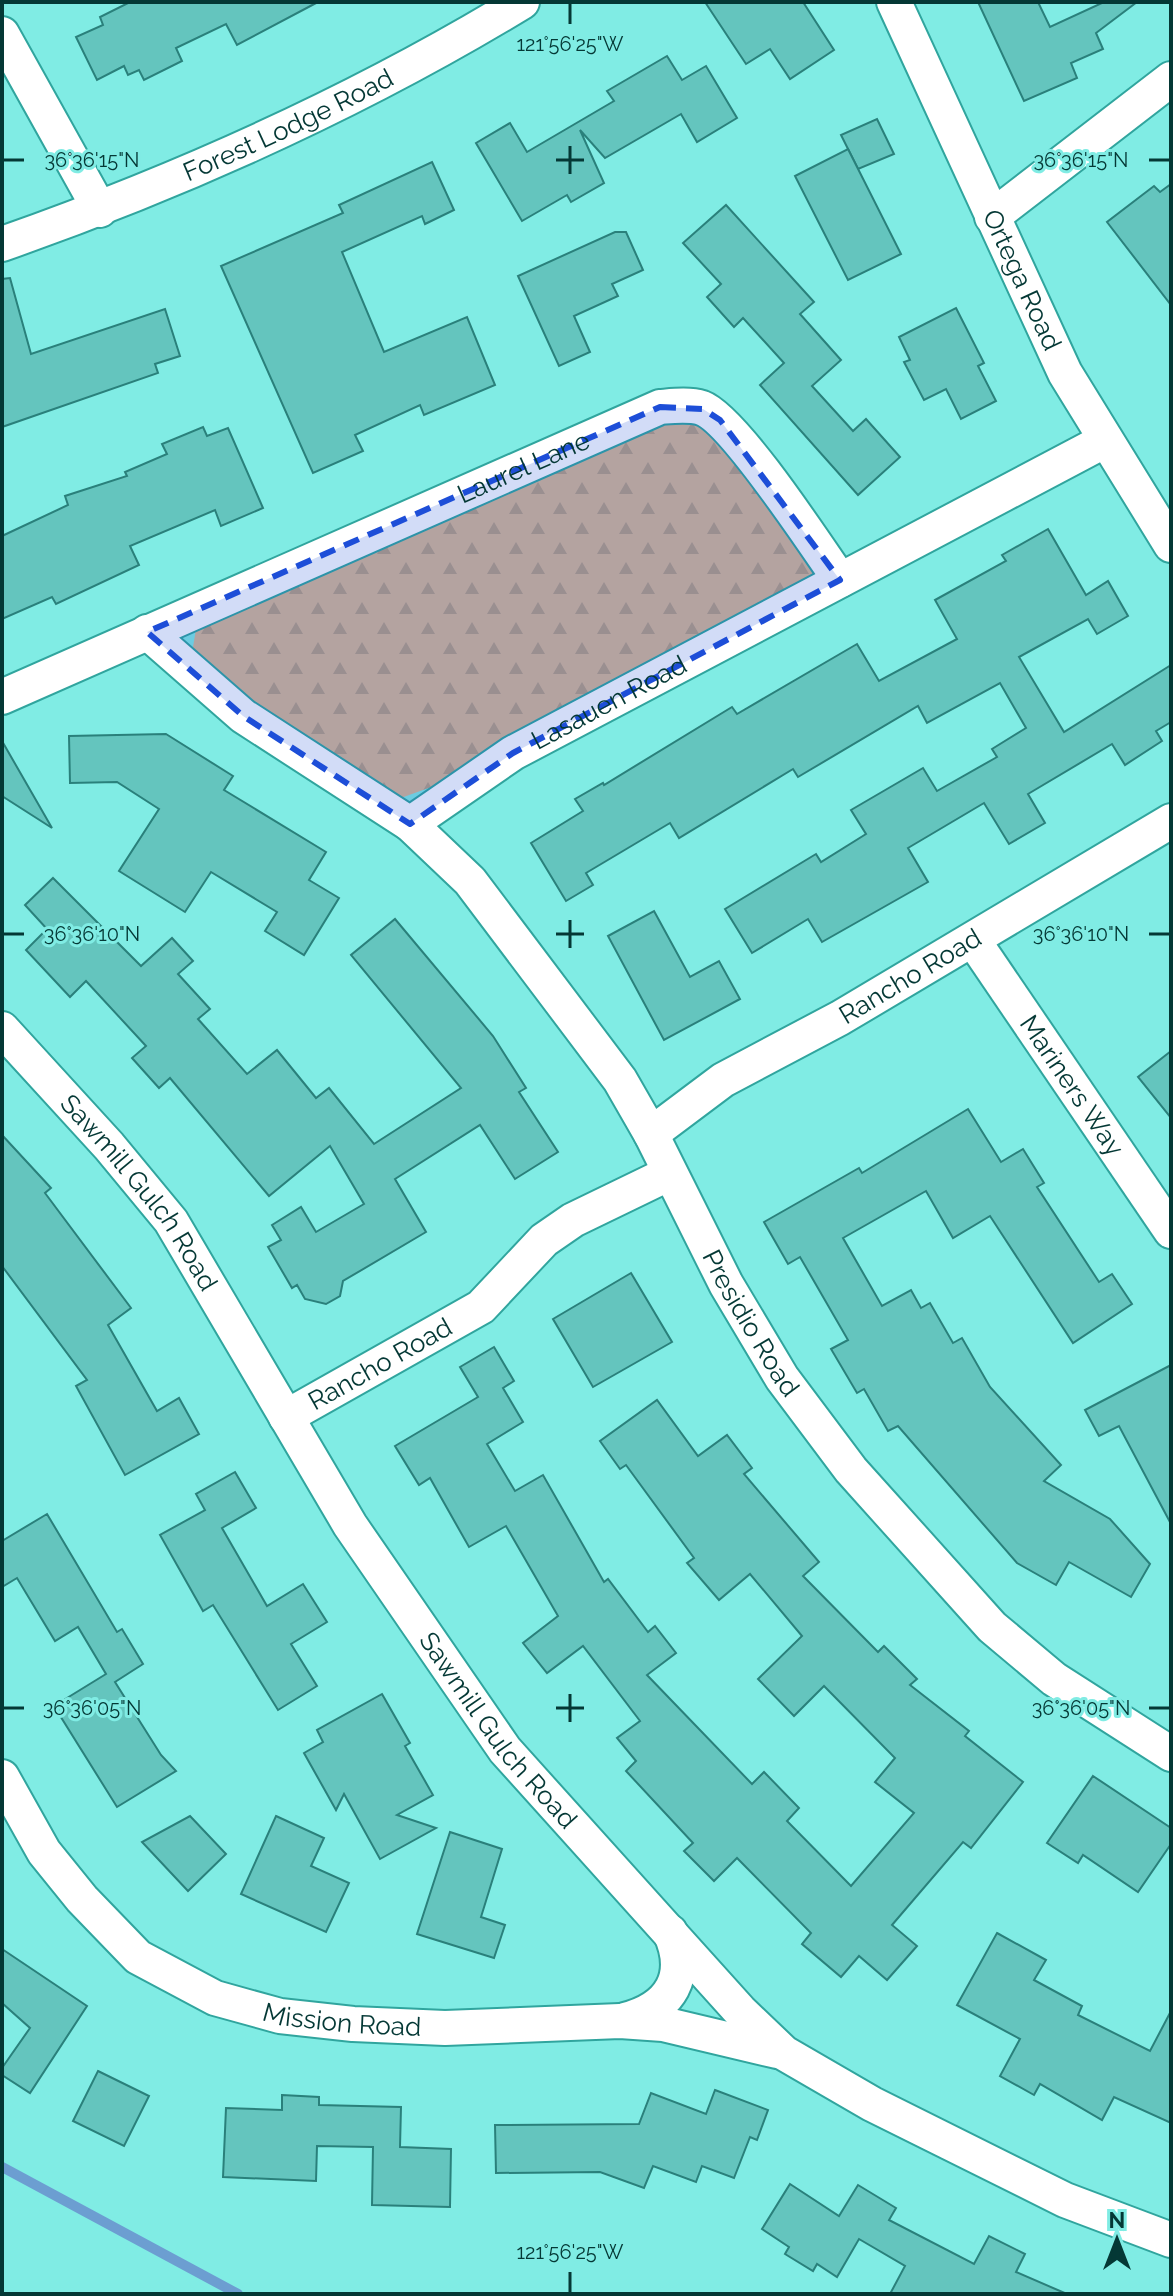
<svg xmlns="http://www.w3.org/2000/svg" width="1173" height="2296" viewBox="0 0 1173 2296" font-family="Raleway,sans-serif">
	<defs>
		<pattern id="forest-firs" width="22" height="20" patternUnits="userSpaceOnUse" patternTransform="scale(2)"><rect width="22" height="20" fill="#dab893"/><path d="M5 1l3.5 6h-7zM16 11l3.5 6h-7z" fill="#b99f7f"/></pattern>
	</defs>
	<rect width="100%" height="100%" fill="#80ece4"/>
	<!-- forest -->
	<path fill="url(#forest-firs)" d="M694 419 713 433 817 564 815 573 451 780 398 799 231 692 192 653 196 629 669 421Z"/>
	<g fill="none" stroke-linecap="round" stroke-linejoin="round">
		<!-- stream -->
		<path stroke="#6c9ed1" stroke-width="10" d="M2 2167 238 2294"/>
	</g>
	<!-- building -->
	<g fill="#64c5be" stroke="#2a807b" stroke-width="2">
		<path d="M130 2H318L237 45 226 24 176 48 182 61 144 80 139 70 128 75 124 66 97 80 76 37 103 25 100 17Z"/>
		<path d="M705 2H803L834 50 790 79 770 49 746 64Z"/>
		<path d="M978 2H1038L1050 27 1104 2H1137L1096 33 1103 49 1071 63 1077 78 1024 101Z"/>
		<path d="M667 56 682 80 706 66 737 118 697 142 681 114 605 158 580 130 604 183 571 202 567 195 522 221 476 143 510 123 527 152 614 101 607 91Z"/>
		<path d="M877 119 894 154 858 169 841 135Z"/>
		<path d="M848 149 901 254 848 280 795 176Z"/>
		<path d="M432 162 454 210 425 224 422 216 342 252 384 352 467 317 495 385 424 415 420 405 355 435 363 451 313 473 221 266 343 213 339 205Z"/>
		<path d="M1171 184V305L1107 222 1154 186 1160 192Z"/>
		<path d="M726 205 814 302 800 314 841 360 812 386 853 431 866 419 900 457 858 495 760 385 784 363 743 318 734 327 707 297 721 284 683 243Z"/>
		<path d="M615 232H626L643 270 612 284 618 296 574 316 590 352 559 366 518 276Z"/>
		<path d="M10 278 31 354 165 309 180 356 155 364 158 373 2 427V279Z"/>
		<path d="M956 308 984 363 978 366 996 401 961 419 946 389 924 400 904 362 910 360 899 337Z"/>
		<path d="M203 427 207 436 228 428 263 508 221 526 215 510 130 546 139 565 56 604 52 597 2 619V536L68 505 65 496 127 476 125 472 167 454 162 444Z"/>
		<path d="M1048 529 1086 595 1108 581 1128 616 1097 634 1088 619 1019 657 1064 732 1171 665V722L1156 731 1162 741 1125 765 1112 744 1028 794 1045 823 1009 844 984 803 908 848 928 882 822 942 808 919 752 953 725 909 816 854 821 862 866 834 851 810 923 768 937 791 997 757 992 749 1026 728 1000 683 927 723 918 706 798 777 793 769 679 838 670 823 586 873 593 885 566 901 531 843 583 811 575 799 603 783 604 785 732 707 737 714 857 644 879 681 957 639 935 600 1006 561 1002 555Z"/>
		<path d="M166 734 233 776 224 790 326 852 309 880 339 898 304 955 265 931 277 912 211 872 185 912 119 871 159 809 117 782 70 783 69 736Z"/>
		<path d="M2 741 52 828 2 796Z"/>
		<path d="M53 878 141 966 172 938 193 961 178 974 210 1009 198 1019 247 1074 277 1050 316 1098 329 1088 374 1144 461 1088 351 955 395 919 493 1036 526 1088 519 1092 558 1152 515 1179 480 1125 395 1179 426 1232 343 1281 340 1296 326 1304 305 1299 297 1285 292 1288 268 1247 281 1240 272 1225 301 1207 316 1232 364 1204 330 1146 269 1196 170 1078 159 1088 132 1058 146 1046 86 981 70 997 26 950 47 929 25 905Z"/>
		<path d="M654 911 690 977 719 961 740 999 664 1040 608 936Z"/>
		<path d="M1171 1051V1118L1138 1077Z"/>
		<path d="M968 1109 1001 1162 1023 1149 1044 1183 1037 1187 1099 1282 1112 1274 1132 1304 1073 1343 990 1216 953 1238 926 1191 843 1238 882 1306 911 1290 921 1308 930 1303 953 1343 962 1338 990 1387 1061 1465 1044 1481 1110 1519 1150 1564 1131 1597 1069 1562 1056 1585 1017 1563 898 1426 888 1431 864 1389 857 1393 831 1349 848 1340 800 1257 788 1264 764 1222 859 1168 862 1173Z"/>
		<path d="M2 1135 51 1188 45 1193 131 1308 108 1325 157 1411 179 1398 199 1434 125 1475 76 1386 87 1380 2 1266Z"/>
		<path d="M631 1273 672 1342 593 1387 553 1319Z"/>
		<path d="M494 1347 514 1381 503 1388 523 1422 487 1444 515 1491 543 1475 604 1582 608 1579 648 1632 655 1626 676 1653 647 1675 752 1784 764 1772 799 1808 787 1821 851 1886 914 1813 875 1782 895 1758 824 1686 794 1716 758 1679 802 1636 750 1574 719 1600 687 1563 694 1558 626 1465 620 1469 600 1441 657 1400 698 1456 727 1435 752 1468 744 1474 819 1562 803 1576 878 1652 884 1646 917 1679 910 1685 969 1731 965 1736 1023 1782 971 1848 963 1842 892 1925 917 1946 887 1980 859 1956 841 1977 802 1944 811 1933 737 1858 714 1881 684 1851 693 1843 626 1771 636 1761 617 1738 640 1721 583 1646 547 1673 523 1643 558 1616 506 1526 469 1547 430 1478 419 1485 395 1446 478 1397 460 1367Z"/>
		<path d="M1171 1365V1524L1119 1426 1099 1436 1085 1410Z"/>
		<path d="M235 1472 256 1508 222 1528 267 1606 303 1584 327 1622 291 1644 317 1686 278 1710 213 1605 203 1611 160 1535 205 1510 196 1494Z"/>
		<path d="M47 1514 117 1632 122 1629 143 1664 115 1682 161 1755 176 1771 117 1807 54 1706 106 1674 78 1627 55 1641 17 1578 2 1587V1541Z"/>
		<path d="M382 1694 410 1743 405 1746 433 1795 397 1815 436 1828 380 1859 344 1794 336 1810 304 1753 323 1742 317 1730Z"/>
		<path d="M1093 1776 1171 1828V1844L1138 1892 1083 1855 1078 1863 1047 1843Z"/>
		<path d="M190 1816 226 1854 188 1891 142 1842Z"/>
		<path d="M276 1816 324 1838 311 1866 349 1883 326 1932 241 1894Z"/>
		<path d="M450 1832 502 1849 481 1917 505 1925 494 1958 417 1934Z"/>
		<path d="M997 1933 1046 1960 1034 1980 1082 2006 1078 2015 1150 2051 1171 2011V2123L1114 2097 1102 2120 1040 2084 1034 2095 1000 2076 1020 2039 957 2005Z"/>
		<path d="M2 1949 87 2006 30 2093 2 2075V2068L30 2028 2 2003Z"/>
		<path d="M98 2071 149 2096 124 2146 73 2121Z"/>
		<path d="M715 2090 768 2110 757 2140 750 2137 734 2178 702 2166 696 2182 653 2166 644 2188 600 2172 496 2173 495 2125 639 2124 651 2093 706 2114Z"/>
		<path d="M282 2095 319 2097V2105L401 2107 400 2147 451 2149 450 2207 372 2205 373 2147 317 2146 316 2181 223 2177 226 2108 282 2110Z"/>
		<path d="M790 2184 839 2216 858 2185 896 2208 889 2220 974 2264 989 2236 1025 2254 1016 2272 1067 2294H890L905 2266 859 2239 837 2277 817 2264 813 2271 785 2254 789 2247 762 2229Z"/>
	</g>
	<g fill="none" stroke-linecap="round" stroke-linejoin="round">
		<!-- minor casing -->
		<g stroke="#30a59e" stroke-width="38">
			<g id="minor">
				<path id="s1" d="M894 2 1065 373 1171 545"/>
				<path d="M2 34 100 210"/>
				<path d="M992 217 1171 79"/>
				<path id="s2" d="M2 244C181 181 359 101 522 2"/>
				<path id="s3" d="M147 632 243 716 410 824 513 753 1104 441"/>
				<path id="s4" d="M2 697 660 407C673 406 689 404 702 408 734 420 817 547 840 580"/>
				<path id="s5" d="M410 824 470 881 620 1080 651 1134 726 1284 782 1378 851 1470 992 1627 1054 1679 1171 1754"/>
				<path id="s6" d="M973 940 1171 1231"/>
				<path id="s7" d="M2 1029 109 1146 171 1221 350 1525 505 1750 740 2011 784 2053 872 2104 1065 2200 1171 2240"/>
				<path id="s8" d="M651 1134 723 1080 840 1018 1171 821"/>
				<path id="s9" d="M286 1417 481 1307 544 1240 573 1220 668 1174"/>
				<path id="s10" d="M2 1777 44 1852 82 1899 138 1957 215 1998 280 2016 353 2024 445 2028 620 2021 663 2024 777 2051"/>
				<path d="M625 2020C671 2008 690 1976 670 1932"/>
			</g>
		</g>
		<!-- minor -->
		<use href="#minor" stroke="#fff" stroke-width="34"/>
	</g>
	<!-- marked area -->
	<path fill="#1d4ed8" fill-opacity="0.2" stroke="#1d4ed8" stroke-width="6" stroke-dasharray="16 10" stroke-linejoin="round" d="M660 407 703 409 720 420 840 580 513 753 410 824 243 716 147 632Z"/>
	<!-- ticks -->
	<path fill="none" stroke="#043835" stroke-width="3" d="M570 4V24M570 146V174M4 160H24M556 160H584M1149 160H1169M570 920V948M4 934H24M556 934H584M1149 934H1169M570 1694V1722M4 1708H24M556 1708H584M1149 1708H1169M570 2272V2292"/>
	<g text-anchor="middle" dominant-baseline="central" stroke-width="6" stroke-linejoin="round" paint-order="stroke">
		<!-- street labels -->
		<g font-size="26" fill="#043835" stroke="#80ece4">
			<text stroke="none"><textPath href="#s2" startOffset="310">Forest Lodge Road</textPath></text>
			<text stroke="none"><textPath href="#s1" startOffset="306">Ortega Road</textPath></text>
			<text stroke="none"><textPath href="#s4" startOffset="570">Laurel Lane</textPath></text>
			<text stroke="none"><textPath href="#s3" startOffset="560">Lasauen Road</textPath></text>
			<text stroke="none"><textPath href="#s8" startOffset="304">Rancho Road</textPath></text>
			<text stroke="none"><textPath href="#s6" startOffset="176">Mariners Way</textPath></text>
			<text stroke="none"><textPath href="#s7" startOffset="214">Sawmill Gulch Road</textPath></text>
			<text stroke="none"><textPath href="#s5" startOffset="608">Presidio Road</textPath></text>
			<text stroke="none"><textPath href="#s9" startOffset="108">Rancho Road</textPath></text>
			<text stroke="none"><textPath href="#s7" startOffset="862">Sawmill Gulch Road</textPath></text>
			<text stroke="none"><textPath href="#s10" startOffset="444">Mission Road</textPath></text>
		</g>
	</g>
	<g font-size="20" text-anchor="middle" fill="#043835" stroke="#80ece4" stroke-width="6" stroke-linejoin="round" paint-order="stroke">
		<text x="570" y="51">121°56'25"W</text>
		<text x="92" y="167">36°36'15"N</text>
		<text x="1081" y="167">36°36'15"N</text>
		<text x="92" y="941">36°36'10"N</text>
		<text x="1081" y="941">36°36'10"N</text>
		<text x="92" y="1715">36°36'05"N</text>
		<text x="1081" y="1715">36°36'05"N</text>
		<text x="570" y="2259">121°56'25"W</text>
	</g>
	<!-- border -->
	<rect width="1173" height="2296" fill="none" stroke="#043835" stroke-width="8"/>
	<!-- north arrow -->
	<g transform="translate(1117 2240)" stroke="#80ece4" stroke-width="6" paint-order="stroke">
	<path d="M0-6L14 30L0 20L-14 30Z" fill="#043835"/>
	<text y="-12" font-size="22" font-weight="bold" text-anchor="middle" fill="#043835">N</text>
	</g>
</svg>
